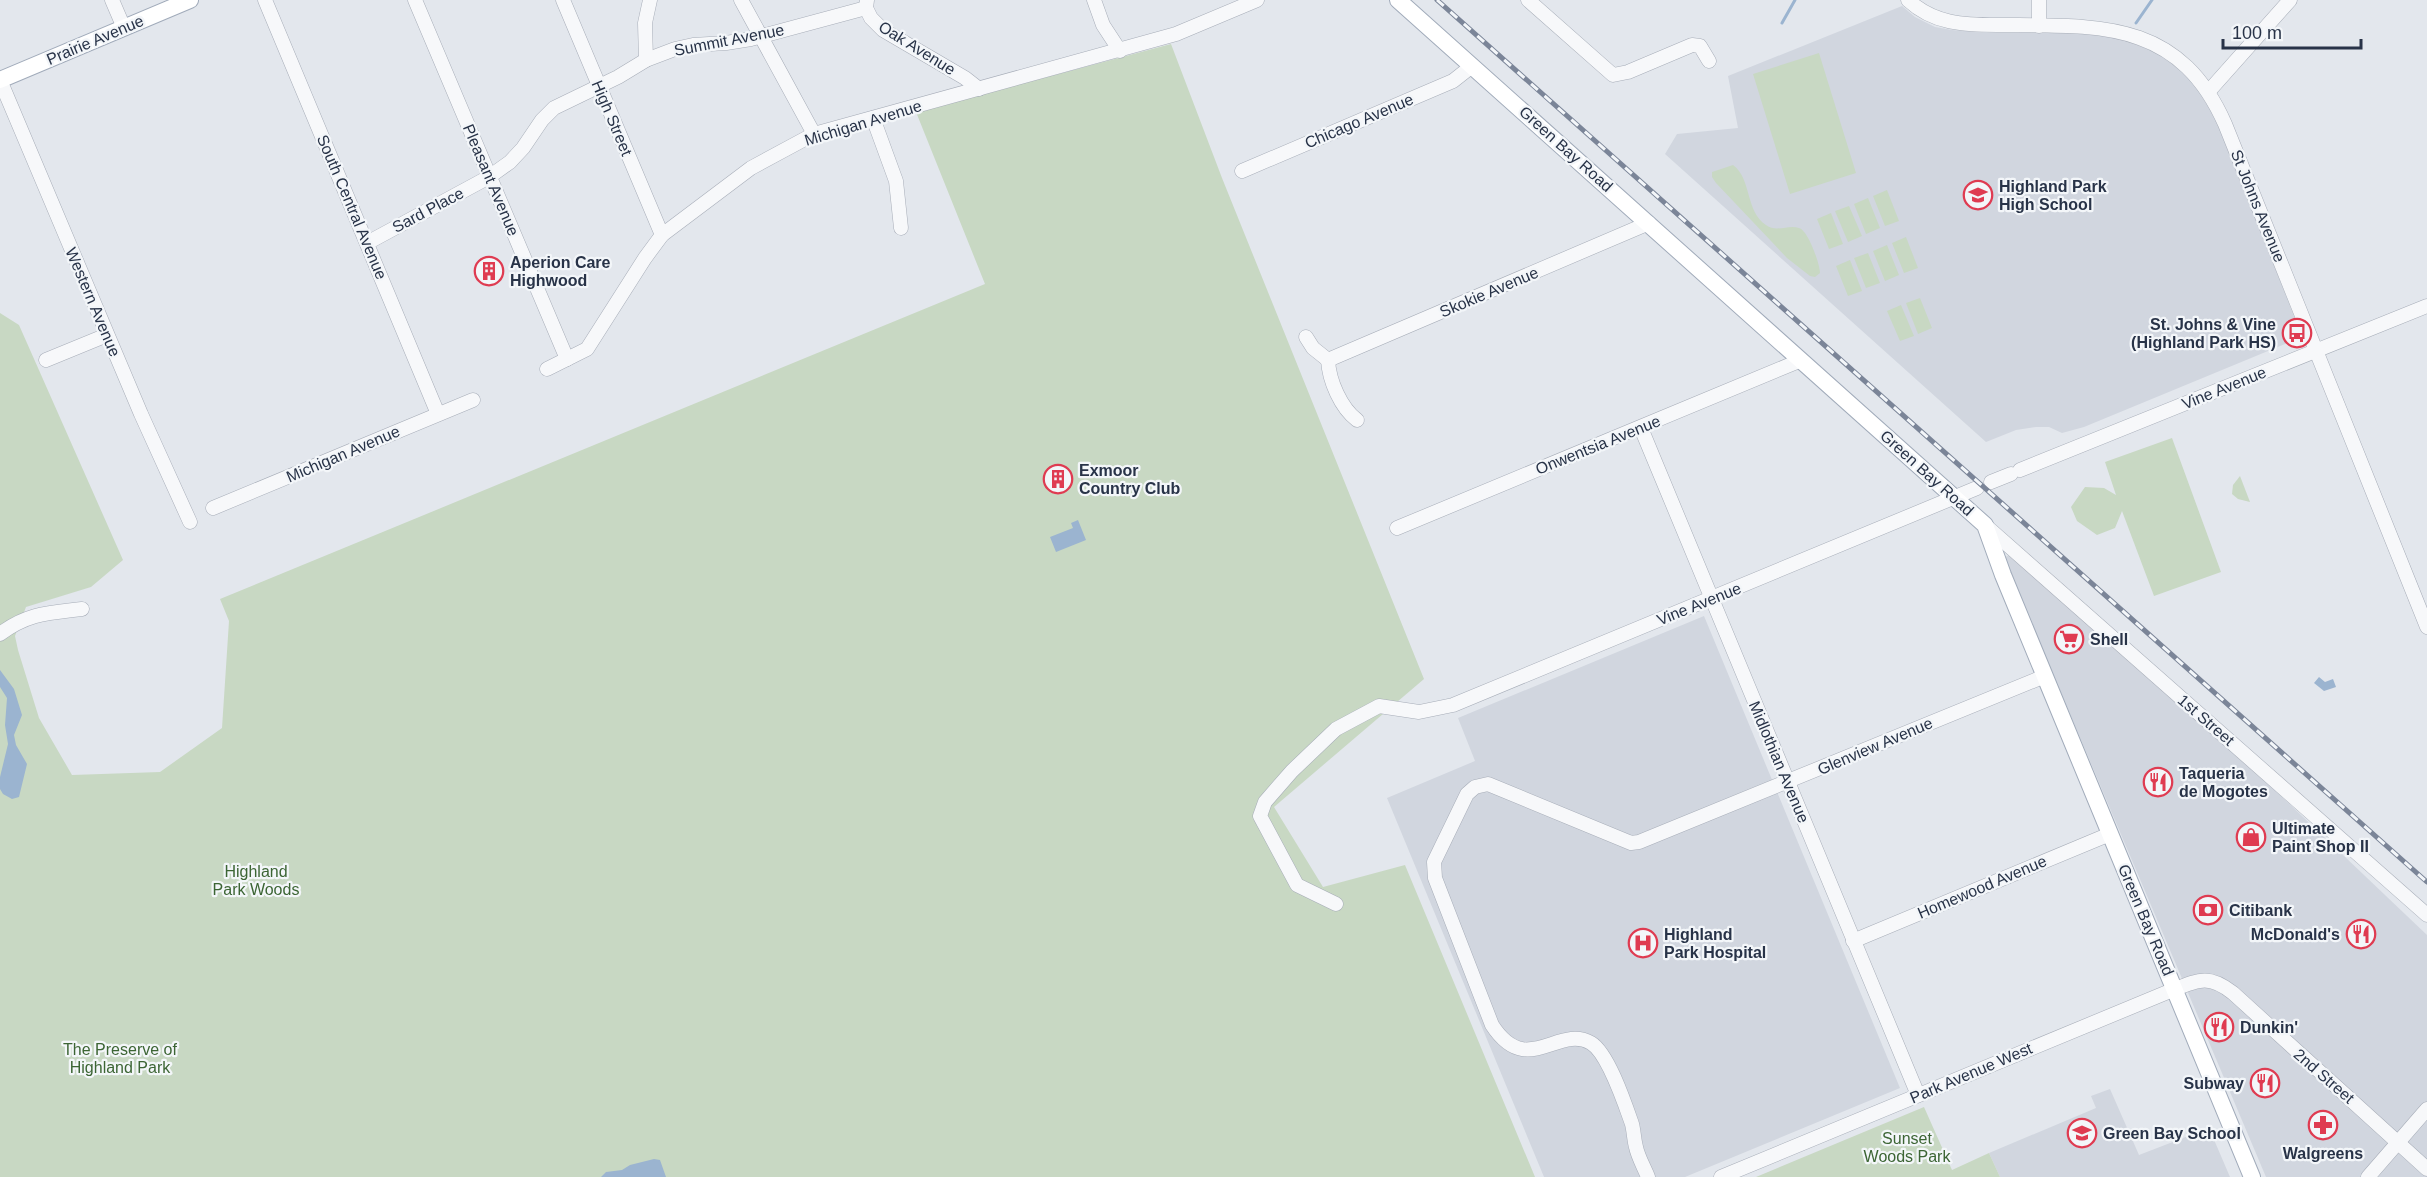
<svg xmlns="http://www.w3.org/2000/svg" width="2427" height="1177" viewBox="0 0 2427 1177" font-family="Helvetica,sans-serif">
	<rect width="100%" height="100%" fill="#e3e7ed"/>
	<!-- built -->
	<g fill="#d1d6df">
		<path d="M1902 6 1915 17 1935 27 1952 30 1986 33H2070L2099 35 2128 41 2156 53 2175 66 2193 83 2218 122 2302 337 2084 427 2062 433 2049 427H2036L2016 430 1986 442 1665 154 1677 134 1738 128 1728 76Z"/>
		<path d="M2009 555 2262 778 2427 935V1177H2266L2004 558Z"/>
		<path d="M1704 616 1900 1088 1685 1177H1544L1387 798 1475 761 1458 718Z"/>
		<path d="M2110 1089 2139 1155 2209 1128 2230 1177H2000L1989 1153 2096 1108 2091 1096Z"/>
	</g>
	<!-- green -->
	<g fill="#c8d8c3">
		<path d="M1171 44 1222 178 1424 679 1274 807 1323 887 1405 865 1535 1177H0V313L19 325 123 560 91 587 26 607 15 636 18 650 39 718 72 775 160 772 222 728 229 621 220 599 985 284 916 112Z"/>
		<path d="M1819 53 1856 173 1790 194 1753 74Z"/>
		<path d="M1733 165C1752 179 1745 211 1766 225 1777 233 1788 224 1799 228 1808 230 1820 264 1820 273L1815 277 1810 276 1787 258 1716 183 1712 177V172Z"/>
		<path d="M1887 190 1899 221 1885 226 1873 196Z"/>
		<path d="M1868 198 1880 228 1866 234 1854 204Z"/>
		<path d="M1849 206 1862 236 1848 242 1835 211Z"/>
		<path d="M1831 213 1843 244 1829 249 1817 219Z"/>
		<path d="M1906 237 1918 268 1904 273 1892 243Z"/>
		<path d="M1887 245 1899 275 1885 281 1873 251Z"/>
		<path d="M1868 253 1880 283 1866 288 1854 258Z"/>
		<path d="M1850 260 1862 291 1848 296 1836 266Z"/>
		<path d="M1920 298 1932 328 1918 334 1906 303Z"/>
		<path d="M1901 305 1914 336 1900 341 1887 311Z"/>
		<path d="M2172 438 2221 572 2154 596 2122 511 2115 528 2097 535 2077 521 2071 507 2085 487 2104 488 2116 495 2105 462Z"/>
		<path d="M2240 476 2250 502 2238 499 2232 494 2233 485Z"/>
		<path d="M1924 1107 1952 1170 1989 1153 2000 1177H1756Z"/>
	</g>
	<!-- water -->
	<g fill="#9bb4d0">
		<path d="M1078 520 1086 540 1056 552 1050 537 1073 528 1071 523Z"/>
		<path d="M0 670 14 689 22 715 14 735 16 745 27 764 19 797 12 799 3 794 0 789V777L8 744 5 725 7 698 0 687Z"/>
		<path d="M2319 677 2325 682 2333 679 2336 687 2324 691 2314 683Z"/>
		<path d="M654 1159 660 1160 666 1177H601L606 1172 622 1170 630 1165Z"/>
	</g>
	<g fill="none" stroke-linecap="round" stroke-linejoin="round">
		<!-- stream -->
		<g stroke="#9bb4d0" stroke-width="3">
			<path d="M1782 23 1795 0"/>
			<path d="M2136 23 2152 0"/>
		</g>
		<!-- minor casing -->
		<g stroke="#a7adb8" stroke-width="15">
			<g id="minor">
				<path d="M112 0 124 28"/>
				<path d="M265 0 438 414"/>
				<path d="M415 0 567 359"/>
				<path d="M563 0 662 235"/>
				<path d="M741 0 814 134"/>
				<path d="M867 0 866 8 871 18 883 30 965 78 979 89"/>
				<path d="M1094 0 1103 25 1120 51"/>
				<path d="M1528 0 1613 75 1628 72 1692 45 1700 46 1709 61"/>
				<path d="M1908 0C1934 24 1964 25 1997 25 2097 26 2178 18 2225 124L2427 627"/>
				<path d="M2039 26V0"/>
				<path d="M646 60 645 23 650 0"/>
				<path d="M0 80 141 414 190 522"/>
				<path d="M2209 91 2290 0"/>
				<path d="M873 118 896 181 901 228"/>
				<path d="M1242 171 1453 81 1472 66"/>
				<path d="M367 243 489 177 510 162 523 148 542 120 554 108 618 77 646 60 675 49 693 45 726 43 751 39 866 8"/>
				<path d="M1306 337 1313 348 1328 360"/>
				<path d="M46 360 107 335"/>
				<path d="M1328 360 1649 223"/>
				<path d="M1328 360C1329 381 1341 408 1357 420"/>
				<path d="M547 369 587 349 645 258 662 235 751 168 814 134 1176 34 1257 0"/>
				<path d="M1641 428 1918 1095"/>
				<path d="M2020 470 2427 306"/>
				<path d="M1991 482 2011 474"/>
				<path d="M213 508 473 400"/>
				<path d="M1985 525 2427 915"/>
				<path d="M1397 528 1799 361"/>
				<path d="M0 634C28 613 49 613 82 609"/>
				<path d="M1336 904 1297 885 1260 816 1265 802 1292 771 1336 729 1379 706 1419 712 1453 705 1977 488"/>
				<path d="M1853 941 2110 834"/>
				<path d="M1648 1177C1644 1167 1638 1157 1636 1147 1634 1140 1634 1132 1632 1124 1625 1104 1608 1053 1591 1043 1558 1024 1527 1079 1492 1025L1435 878 1434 862 1467 794 1475 787 1488 784 1631 843 1639 842 2045 676"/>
				<path d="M1721 1177 2175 989C2200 979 2210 975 2233 993L2427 1169"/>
				<path d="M2368 1177 2427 1109"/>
			</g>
		</g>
		<!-- major casing -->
		<g stroke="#a1abba" stroke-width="18">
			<g id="major">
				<path d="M1398 0 1985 525 2003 575 2252 1177"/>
				<path d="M0 80 190 0"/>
			</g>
		</g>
		<!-- minor -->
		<use href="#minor" stroke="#f7f8fa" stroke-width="14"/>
		<!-- major -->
		<use href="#major" stroke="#fff" stroke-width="16"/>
		<!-- rail casing -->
		<g stroke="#7b8598" stroke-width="5">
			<path id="rail" d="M1437 0 2427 882"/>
		</g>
		<!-- rail -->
		<use href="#rail" stroke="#f3f6f9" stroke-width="3" stroke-dasharray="9" stroke-linecap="butt"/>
	</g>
	<!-- icons -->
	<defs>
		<g id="school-ring" transform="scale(1.5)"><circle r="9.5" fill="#f3f6f9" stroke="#df3b51" stroke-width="1.5"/><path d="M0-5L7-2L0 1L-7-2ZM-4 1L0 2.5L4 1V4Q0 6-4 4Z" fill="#df3b51"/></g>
		<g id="building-ring" transform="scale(1.5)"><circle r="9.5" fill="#f3f6f9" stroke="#df3b51" stroke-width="1.5"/><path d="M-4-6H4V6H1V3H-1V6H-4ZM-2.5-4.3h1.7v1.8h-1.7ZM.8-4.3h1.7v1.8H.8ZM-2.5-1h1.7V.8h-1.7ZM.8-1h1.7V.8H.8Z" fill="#df3b51"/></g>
		<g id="bus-ring" transform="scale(1.5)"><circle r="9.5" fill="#f3f6f9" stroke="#df3b51" stroke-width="1.5"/><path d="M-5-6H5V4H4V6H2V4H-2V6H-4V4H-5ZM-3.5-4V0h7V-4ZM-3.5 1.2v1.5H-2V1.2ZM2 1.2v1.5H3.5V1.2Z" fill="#df3b51"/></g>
		<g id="supermarket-ring" transform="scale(1.5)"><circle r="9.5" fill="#f3f6f9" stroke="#df3b51" stroke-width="1.5"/><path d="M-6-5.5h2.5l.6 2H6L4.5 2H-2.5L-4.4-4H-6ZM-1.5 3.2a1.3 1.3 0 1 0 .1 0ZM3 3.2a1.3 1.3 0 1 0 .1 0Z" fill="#df3b51"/></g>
		<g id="restaurant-ring" transform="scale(1.5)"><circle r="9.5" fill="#f3f6f9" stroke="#df3b51" stroke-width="1.5"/><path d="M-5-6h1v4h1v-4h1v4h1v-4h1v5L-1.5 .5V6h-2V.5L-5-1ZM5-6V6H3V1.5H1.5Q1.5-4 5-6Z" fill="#df3b51"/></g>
		<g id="shop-ring" transform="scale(1.5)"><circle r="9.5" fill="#f3f6f9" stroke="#df3b51" stroke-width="1.5"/><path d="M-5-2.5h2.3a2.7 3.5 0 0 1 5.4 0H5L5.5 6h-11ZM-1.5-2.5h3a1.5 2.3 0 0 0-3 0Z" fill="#df3b51"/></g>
		<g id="bank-ring" transform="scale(1.5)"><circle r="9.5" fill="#f3f6f9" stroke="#df3b51" stroke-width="1.5"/><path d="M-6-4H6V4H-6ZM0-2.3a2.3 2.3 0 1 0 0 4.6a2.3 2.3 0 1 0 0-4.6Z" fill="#df3b51"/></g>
		<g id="hospital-ring" transform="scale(1.5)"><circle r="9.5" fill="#f3f6f9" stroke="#df3b51" stroke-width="1.5"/><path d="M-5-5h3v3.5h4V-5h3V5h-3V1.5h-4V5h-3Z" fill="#df3b51"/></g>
		<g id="pharmacy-ring" transform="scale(1.5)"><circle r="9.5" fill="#f3f6f9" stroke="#df3b51" stroke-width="1.5"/><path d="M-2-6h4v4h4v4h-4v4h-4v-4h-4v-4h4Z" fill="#df3b51"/></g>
	</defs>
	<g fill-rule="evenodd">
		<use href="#school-ring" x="1978" y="195"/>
		<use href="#building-ring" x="489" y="271"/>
		<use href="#bus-ring" x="2297" y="333"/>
		<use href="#building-ring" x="1058" y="479"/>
		<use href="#supermarket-ring" x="2069" y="639"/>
		<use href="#restaurant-ring" x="2158" y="782"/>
		<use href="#shop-ring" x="2251" y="837"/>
		<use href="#bank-ring" x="2208" y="910"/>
		<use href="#restaurant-ring" x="2361" y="934"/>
		<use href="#hospital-ring" x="1643" y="943"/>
		<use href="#restaurant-ring" x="2219" y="1027"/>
		<use href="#restaurant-ring" x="2265" y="1083"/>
		<use href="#pharmacy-ring" x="2323" y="1125"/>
		<use href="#school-ring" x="2082" y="1133"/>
	</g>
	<g text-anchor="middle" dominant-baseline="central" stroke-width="4.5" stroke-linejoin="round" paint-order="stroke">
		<!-- street labels -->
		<g font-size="16" fill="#283348" stroke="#f3f6f9">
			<text transform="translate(95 40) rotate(-23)">Prairie Avenue</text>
			<text transform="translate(729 40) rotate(-11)">Summit Avenue</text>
			<text transform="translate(917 48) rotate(32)">Oak Avenue</text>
			<text transform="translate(612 118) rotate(67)">High Street</text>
			<text transform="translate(1359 121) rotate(-23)">Chicago Avenue</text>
			<text transform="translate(863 123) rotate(-17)">Michigan Avenue</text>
			<text transform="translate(1566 149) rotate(42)">Green Bay Road</text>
			<text transform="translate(491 180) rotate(67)">Pleasant Avenue</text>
			<text transform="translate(2258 206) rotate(68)">St Johns Avenue</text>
			<text transform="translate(352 207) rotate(67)">South Central Avenue</text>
			<text transform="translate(428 210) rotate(-28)">Sard Place</text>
			<text transform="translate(1489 292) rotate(-23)">Skokie Avenue</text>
			<text transform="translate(93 302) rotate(67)">Western Avenue</text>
			<text transform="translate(2224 388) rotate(-22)">Vine Avenue</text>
			<text transform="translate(1598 445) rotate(-22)">Onwentsia Avenue</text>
			<text transform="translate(343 454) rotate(-23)">Michigan Avenue</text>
			<text transform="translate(1927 473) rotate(42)">Green Bay Road</text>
			<text transform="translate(1699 604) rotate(-22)">Vine Avenue</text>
			<text transform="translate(2206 720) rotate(41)">1st Street</text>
			<text transform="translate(1875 746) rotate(-23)">Glenview Avenue</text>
			<text transform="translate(1779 762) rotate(67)">Midlothian Avenue</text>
			<text transform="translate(1982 887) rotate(-23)">Homewood Avenue</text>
			<text transform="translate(2146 920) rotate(67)">Green Bay Road</text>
			<text transform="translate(1971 1073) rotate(-23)">Park Avenue West</text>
			<text transform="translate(2324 1076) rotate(41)">2nd Street</text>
		</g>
		<!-- poi labels -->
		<g font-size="16" font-weight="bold" fill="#283348" stroke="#f3f6f9" text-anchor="start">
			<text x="1999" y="186">Highland Park<tspan x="1999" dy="18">High School</tspan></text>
			<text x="510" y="262">Aperion Care<tspan x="510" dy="18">Highwood</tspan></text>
			<text x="2276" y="324" text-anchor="end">St. Johns &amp; Vine<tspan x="2276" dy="18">(Highland Park HS)</tspan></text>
			<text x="1079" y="470">Exmoor<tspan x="1079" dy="18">Country Club</tspan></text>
			<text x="2090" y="639">Shell</text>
			<text x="2179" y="773">Taqueria<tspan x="2179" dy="18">de Mogotes</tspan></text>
			<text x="2272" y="828">Ultimate<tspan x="2272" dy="18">Paint Shop II</tspan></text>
			<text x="2229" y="910">Citibank</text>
			<text x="1664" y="934">Highland<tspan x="1664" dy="18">Park Hospital</tspan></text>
			<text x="2340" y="934" text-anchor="end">McDonald's</text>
			<text x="2240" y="1027">Dunkin'</text>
			<text x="2244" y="1083" text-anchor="end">Subway</text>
			<text x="2103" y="1133">Green Bay School</text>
			<text x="2323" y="1153" text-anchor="middle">Walgreens</text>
		</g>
		<!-- park labels -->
		<g font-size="16" fill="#3c6534" stroke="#f3f6f9">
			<text x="256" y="871">Highland<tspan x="256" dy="18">Park Woods</tspan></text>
			<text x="120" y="1049">The Preserve of<tspan x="120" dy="18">Highland Park</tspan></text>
			<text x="1907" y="1138">Sunset<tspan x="1907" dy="18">Woods Park</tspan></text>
		</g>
	</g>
	<!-- scale -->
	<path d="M2223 39v9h138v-9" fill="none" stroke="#283348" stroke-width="3"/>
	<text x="2232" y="39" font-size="18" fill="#283348" stroke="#f3f6f9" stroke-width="4.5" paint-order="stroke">100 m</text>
</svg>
